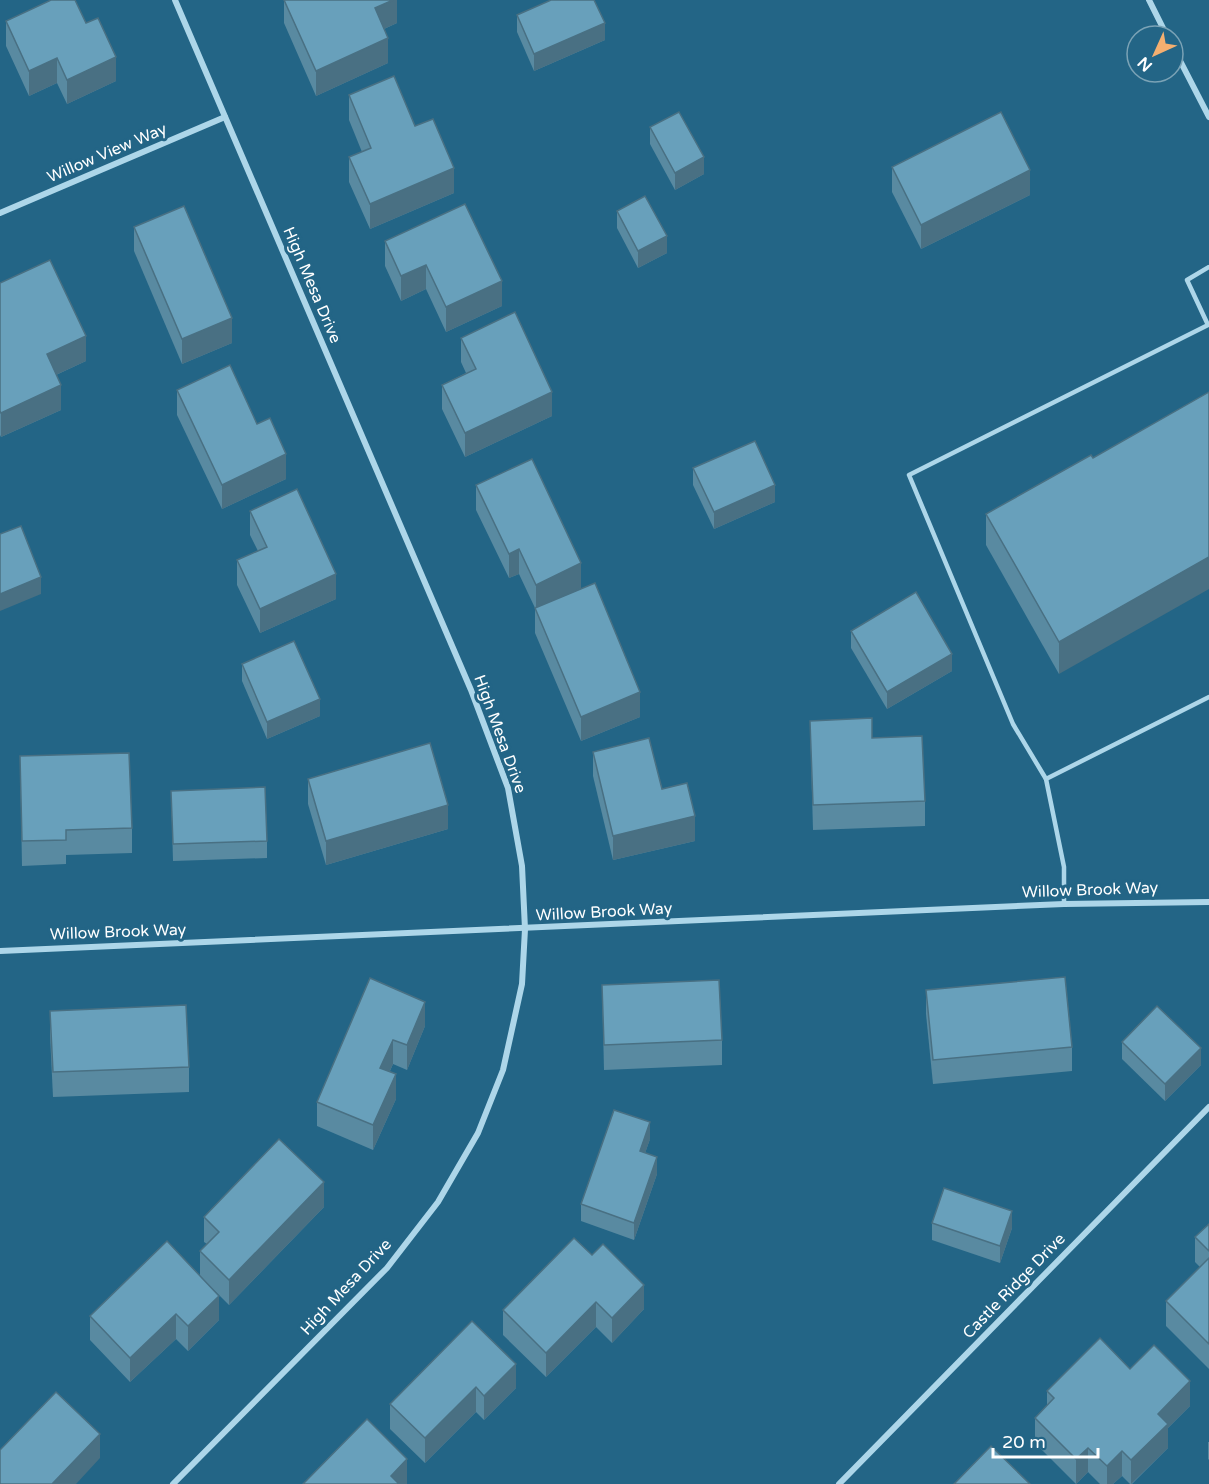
<svg xmlns="http://www.w3.org/2000/svg" width="1209" height="1484" viewBox="0 0 1209 1484" font-family="'Varela Round',sans-serif">
	<rect width="100%" height="100%" fill="#236586"/>
	<g fill="none" stroke-linecap="round" stroke-linejoin="round">
		<!-- lane -->
		<g stroke="#add6e9" stroke-width="4.5">
			<path d="M1046 779 1209 697"/>
			<path d="M1064 904V867L1046 779 1013 724 909 475 1208 325 1187 280 1209 267"/>
		</g>
		<!-- street -->
		<g stroke="#add6e9" stroke-width="6">
			<path d="M1149 0 1167 36"/>
			<path d="M1173 47 1209 117"/>
			<path d="M0 213 225 117"/>
			<path d="M0 951 1064 904 1209 902"/>
			<path d="M173 1484 387 1268 438 1202 478 1133 503 1070 522 984 525 929 522 866 508 788 471 690 175 0"/>
			<path d="M839 1484 1209 1107"/>
		</g>
	</g>
	<!-- wall -->
	<g fill="#598aa1">
		<path d="M284 0H397V23L384 29 388 63 316 96 284 23Z"/>
		<path d="M517 15 605 40 534 71 517 32Z"/>
		<path d="M6 21 86 23 116 81 67 104 57 83 29 96 6 46Z"/>
		<path d="M349 95 415 126 454 193 370 229 349 182V157L362 152 349 120Z"/>
		<path d="M650 127 704 174 675 190 650 144Z"/>
		<path d="M892 167 1030 195 921 249 892 192Z"/>
		<path d="M617 211 667 253 638 268 617 228Z"/>
		<path d="M134 227 232 343 182 364 134 251Z"/>
		<path d="M385 241 502 306 446 332 426 289 401 301 385 266Z"/>
		<path d="M0 283 86 361 56 375 61 410 1 437 0 435Z"/>
		<path d="M461 338 552 416 465 457 442 409V385L466 373 461 362Z"/>
		<path d="M177 390 257 424 286 479 222 509 177 415Z"/>
		<path d="M1093 458 1059 674 986 545V514Z"/>
		<path d="M693 468 775 502 714 529 693 485Z"/>
		<path d="M476 485 581 588 563 596 640 717 581 741 535 633V608L519 574 509 578 476 510Z"/>
		<path d="M250 511 336 599 260 633 237 585V560L258 551 250 535Z"/>
		<path d="M851 631 952 671 887 709 851 648Z"/>
		<path d="M242 664 320 716 267 739 242 681Z"/>
		<path d="M810 721 872 738 925 801V826L813 830Z"/>
		<path d="M593 752 662 789 695 841 613 860 593 776Z"/>
		<path d="M20 756 132 828V853L66 855V864L22 866Z"/>
		<path d="M308 779 448 829 326 865 308 804Z"/>
		<path d="M171 791 267 841V858L173 861Z"/>
		<path d="M370 978 425 1026 407 1070 393 1064 390 1071 396 1099 373 1150 317 1126V1102Z"/>
		<path d="M602 985 722 1040V1065L604 1070Z"/>
		<path d="M926 990 1072 1047V1071L933 1084 926 1014Z"/>
		<path d="M50 1011 189 1067V1092L53 1097 50 1035Z"/>
		<path d="M1122 1042 1201 1065 1165 1101 1122 1059Z"/>
		<path d="M650 1139 645 1153 657 1174 634 1240 581 1221V1204Z"/>
		<path d="M324 1207 229 1305 209 1285 219 1320 188 1351 176 1339 130 1382 90 1340V1316L200 1275V1251L207 1244 204 1242V1217Z"/>
		<path d="M932 1223 1012 1228 1000 1263 932 1240Z"/>
		<path d="M1209 1224V1369L1166 1326V1301L1200 1267 1195 1262V1237Z"/>
		<path d="M574 1238 644 1309 612 1343 596 1327 546 1377 503 1335V1310Z"/>
		<path d="M472 1321 516 1388 484 1420 476 1412 425 1463 390 1429V1404Z"/>
		<path d="M1130 1369 1190 1406 1168 1428V1448L1132 1484H1130L1122 1476 1113 1484H1100L1088 1472 1076 1484 1035 1443V1418L1047 1406V1391Z"/>
		<path d="M1208 1442H1209V1460L1208 1459Z"/>
	</g>
	<!-- shaded-wall -->
	<g fill="#497083">
		<path d="M393 0H397V23L375 33V8Z"/>
		<path d="M605 23V40L534 71V54Z"/>
		<path d="M388 38V63L316 96V71Z"/>
		<path d="M116 57V81L67 104V80Z"/>
		<path d="M57 58V83L29 96V71Z"/>
		<path d="M704 157V174L675 190V173Z"/>
		<path d="M454 168V193L370 229V204Z"/>
		<path d="M1030 170V195L921 249V225Z"/>
		<path d="M667 236V253L638 268V251Z"/>
		<path d="M426 265V289L401 301V276Z"/>
		<path d="M502 281V306L446 332V307Z"/>
		<path d="M232 318V343L182 364V339Z"/>
		<path d="M86 336V361L47 379V354Z"/>
		<path d="M61 385V410L1 437V413Z"/>
		<path d="M552 392V416L465 457V433Z"/>
		<path d="M286 454V479L222 509V485Z"/>
		<path d="M775 485V502L714 529V512Z"/>
		<path d="M519 549V574L509 578V554Z"/>
		<path d="M1209 557V589L1059 674V642Z"/>
		<path d="M581 563V588L536 609V585Z"/>
		<path d="M336 574V599L260 633V609Z"/>
		<path d="M41 577V594L0 611V594Z"/>
		<path d="M952 654V671L887 709V692Z"/>
		<path d="M640 692V717L581 741V717Z"/>
		<path d="M320 699V716L267 739V722Z"/>
		<path d="M448 805V829L326 865V841Z"/>
		<path d="M695 816V841L613 860V836Z"/>
		<path d="M425 1002V1026L407 1070V1045Z"/>
		<path d="M393 1040V1064L380 1092V1068Z"/>
		<path d="M1201 1048V1065L1165 1101V1084Z"/>
		<path d="M396 1074V1099L373 1150V1125Z"/>
		<path d="M650 1122V1139L640 1168V1151Z"/>
		<path d="M657 1157V1174L634 1240V1223Z"/>
		<path d="M324 1182V1207L229 1305V1280Z"/>
		<path d="M1012 1211V1228L1000 1263V1246Z"/>
		<path d="M644 1285V1309L612 1343V1318Z"/>
		<path d="M219 1296V1320L188 1351V1326Z"/>
		<path d="M596 1302V1327L546 1377V1353Z"/>
		<path d="M176 1314V1339L130 1382V1358Z"/>
		<path d="M516 1364V1388L484 1420V1396Z"/>
		<path d="M1190 1381V1406L1168 1428V1448L1131 1484V1460L1158 1414Z"/>
		<path d="M476 1387V1412L425 1463V1438Z"/>
		<path d="M100 1434V1458L76 1484H52Z"/>
		<path d="M1088 1448V1472L1076 1484V1459Z"/>
		<path d="M1122 1451V1476L1113 1484H1107V1466Z"/>
		<path d="M407 1459V1484H391V1476Z"/>
	</g>
	<!-- building -->
	<g fill="#68a0bb" stroke="#497083" stroke-width="1.5">
		<path d="M51 0H75L86 23 98 18 116 57 67 80 57 58 29 71 6 21Z"/>
		<path d="M284 0H393L375 8 388 38 316 71Z"/>
		<path d="M551 0H594L605 23 534 54 517 15Z"/>
		<path d="M394 76 415 126 433 119 454 168 370 204 349 157 371 148 349 95Z"/>
		<path d="M679 112 704 157 675 173 650 127Z"/>
		<path d="M1001 112 1030 170 921 225 892 167Z"/>
		<path d="M645 196 667 236 638 251 617 211Z"/>
		<path d="M465 204 502 281 446 307 426 265 401 276 385 241Z"/>
		<path d="M184 206 232 318 182 339 134 227Z"/>
		<path d="M50 260 86 336 47 354 61 385 1 413 0 411V283Z"/>
		<path d="M515 312 552 392 465 433 442 385 476 369 461 338Z"/>
		<path d="M230 365 257 424 270 418 286 454 222 485 177 390Z"/>
		<path d="M1209 392V557L1059 642 986 514 1091 455 1093 458Z"/>
		<path d="M755 441 775 485 714 512 693 468Z"/>
		<path d="M532 459 581 563 536 585 519 549 509 554 476 485Z"/>
		<path d="M297 489 336 574 260 609 237 560 267 547 250 511Z"/>
		<path d="M21 526 41 577 0 594V534Z"/>
		<path d="M595 583 640 692 581 717 535 608Z"/>
		<path d="M916 592 952 654 887 692 851 631Z"/>
		<path d="M294 641 320 699 267 722 242 664Z"/>
		<path d="M872 718V738L922 736 925 801 813 805 810 721Z"/>
		<path d="M649 738 662 789 687 783 695 816 613 836 593 752Z"/>
		<path d="M430 743 448 805 326 841 308 779Z"/>
		<path d="M129 753 132 828 66 830V840L22 841 20 756Z"/>
		<path d="M265 787 267 841 173 844 171 791Z"/>
		<path d="M1065 977 1072 1047 933 1060 926 990Z"/>
		<path d="M370 978 425 1002 407 1045 393 1040 380 1068 396 1074 373 1125 317 1102Z"/>
		<path d="M719 980 722 1040 604 1045 602 985Z"/>
		<path d="M186 1005 189 1067 53 1072 50 1011Z"/>
		<path d="M1157 1006 1201 1048 1165 1084 1122 1042Z"/>
		<path d="M614 1110 650 1122 640 1151 657 1157 634 1223 581 1204Z"/>
		<path d="M279 1139 324 1182 229 1280 200 1251 219 1232 204 1217Z"/>
		<path d="M944 1188 1012 1211 1000 1246 932 1223Z"/>
		<path d="M1209 1224V1251L1195 1237Z"/>
		<path d="M574 1238 592 1255 603 1244 644 1285 612 1318 596 1302 546 1353 503 1310Z"/>
		<path d="M167 1241 219 1296 188 1326 176 1314 130 1358 90 1316Z"/>
		<path d="M1209 1258V1344L1166 1301Z"/>
		<path d="M472 1321 516 1364 484 1396 476 1387 425 1438 390 1404Z"/>
		<path d="M1100 1338 1130 1369 1154 1345 1190 1381 1158 1414 1168 1424 1131 1460 1122 1451 1107 1466 1088 1448 1076 1459 1035 1418 1054 1398 1047 1391Z"/>
		<path d="M56 1392 100 1434 52 1484H0V1450Z"/>
		<path d="M367 1419 407 1459 391 1476 399 1484H303Z"/>
		<path d="M991 1446 1030 1484H954Z"/>
	</g>
	<g text-anchor="middle" dominant-baseline="central" stroke-width="6" stroke-linejoin="round" paint-order="stroke">
		<!-- street labels -->
		<g font-size="16" fill="#fff" stroke="#236586">
			<text transform="translate(107 153) rotate(-23)">Willow View Way</text>
			<text transform="translate(312 285) rotate(67)">High Mesa Drive</text>
			<text transform="translate(500 734) rotate(70)">High Mesa Drive</text>
			<text transform="translate(1090 890) rotate(-2)">Willow Brook Way</text>
			<text transform="translate(604 912) rotate(-3)">Willow Brook Way</text>
			<text transform="translate(118 932) rotate(-2)">Willow Brook Way</text>
			<text transform="translate(1014 1286) rotate(-46)">Castle Ridge Drive</text>
			<text transform="translate(346 1287) rotate(-47)">High Mesa Drive</text>
		</g>
	</g>
	<!-- north arrow -->
	<g transform="translate(1155 54) rotate(225)"><circle r="28" fill="#236586" stroke="#7ba3b6" stroke-width="1.5"/>
	<path d="M0-4.5L10 22L0 15L-10 22Z" fill="#f4af70"/>
	<text y="-9" font-size="16" font-weight="bold" text-anchor="middle" fill="#ffffff">N</text>
	</g>
	<!-- scale -->
	<path d="M993 1448v9h105v-9" fill="none" stroke="#ffffff" stroke-width="3"/>
	<text x="1002" y="1448" font-size="18" fill="#ffffff" stroke="#236586" stroke-width="4.5" paint-order="stroke">20 m</text>
</svg>
